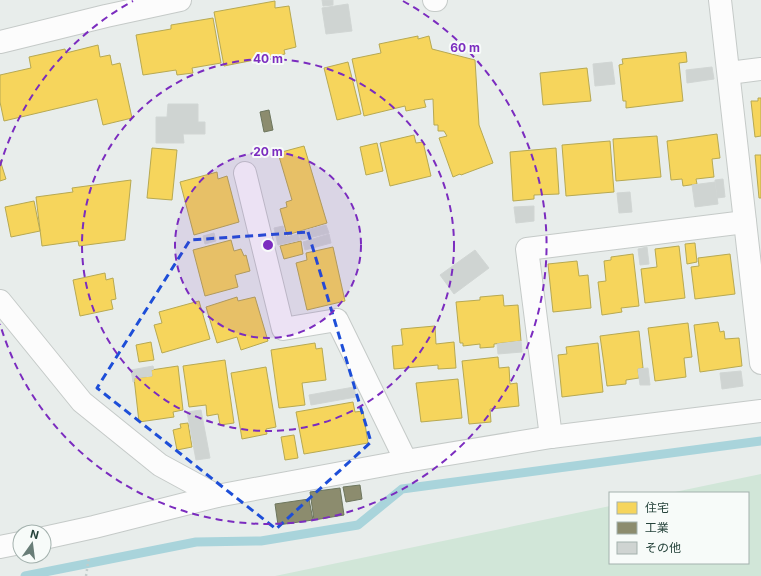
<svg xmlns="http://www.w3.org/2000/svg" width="761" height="576" viewBox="0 0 761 576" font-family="Inter,'Noto Sans JP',sans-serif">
	<rect width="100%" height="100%" fill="#e8edeb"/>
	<!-- green -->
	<path fill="#d1e6d8" d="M761 474V576H275L610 506V563H748V493H670Z"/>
	<!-- homes -->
	<g fill="#f6d55c" stroke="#b7a952">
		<path d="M275 1V8L289 6 296 47 284 50 285 54 224 66 214 12Z"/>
		<path d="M213 18 221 63 192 68 193 73 177 75 176 70 143 75 136 35 171 29V25Z"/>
		<path d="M418 36V39L429 36 432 49 475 60 479 125 493 163 461 175 460 174 453 177 439 138 447 136 444 131H438V125H434L433 99 424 100 426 107 406 111 405 106 364 116 352 59 381 53 379 44Z"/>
		<path d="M98 45 100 57 110 55 112 65 120 63 132 118 103 125 97 99 4 121 0 102V75L31 68 29 57 65 49 66 53Z"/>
		<path d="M686 52 687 62 679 63 683 101 626 108V101H623L619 65 623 64 622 59Z"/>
		<path d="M348 62 361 114 337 120 324 68Z"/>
		<path d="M587 68 591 101 543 105 540 73Z"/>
		<path d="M758 98H761V136L755 137 751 101H758Z"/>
		<path d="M717 134 720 158 712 159 714 177 696 179 697 184 683 186 682 179 671 180 667 141Z"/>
		<path d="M414 135 416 143 423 142 431 176 390 186 380 143Z"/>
		<path d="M657 136 661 177 616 181 613 139Z"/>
		<path d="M610 141 614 192 566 196 562 145Z"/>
		<path d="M377 143 383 171 366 175 360 147Z"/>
		<path d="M304 146 327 223 287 235 280 209 287 207 286 202 292 200 278 153Z"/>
		<path d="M152 148 177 150 172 200 147 198Z"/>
		<path d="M556 148 559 194 534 195V199L513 201 510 152Z"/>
		<path d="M755 155H761V198H759Z"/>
		<path d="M0 160 6 179 0 181Z"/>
		<path d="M217 172 218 179 227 176 239 222 194 235 180 182Z"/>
		<path d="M131 180 125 240 79 246 78 241 42 246 36 197 73 192 72 188Z"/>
		<path d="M34 201 40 231 11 237 5 207Z"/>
		<path d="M231 240 234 251 241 249 244 256 246 255 250 271 235 275 238 287 205 296 193 250Z"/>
		<path d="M301 241 303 254 284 259 280 246Z"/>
		<path d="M695 243 697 262 687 264 685 244Z"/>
		<path d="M679 246 685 298 645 303 641 269 657 267 655 249Z"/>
		<path d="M333 247 345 301 307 310 296 263 307 260 306 253Z"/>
		<path d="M633 254 639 306 621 308 622 312 602 315 598 282 606 281 604 261 611 260V257Z"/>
		<path d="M730 254 735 294 695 299 691 267 699 266 698 258Z"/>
		<path d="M577 261 579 276 588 275 591 308 553 312 548 264Z"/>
		<path d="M105 273 106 280 113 278 116 299 111 300 113 309 80 316 73 280Z"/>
		<path d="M503 295 504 306 518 305 521 341 494 344V347L480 348V344L463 346V343H460L456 302 480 300V297Z"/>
		<path d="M237 297 238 301 255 297 268 341 241 350 237 337 217 343 206 307Z"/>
		<path d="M199 301 210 339 162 353 154 325 162 323 159 312Z"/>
		<path d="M718 322 720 332 724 331 725 339 739 338 742 366 700 372 694 325Z"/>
		<path d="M688 323 692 357 684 358 686 377 655 381 648 328Z"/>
		<path d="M435 326 436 344 454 342 456 368 438 369V365L394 369 392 346 403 345 401 329Z"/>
		<path d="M639 331 643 368 638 369 639 378 626 380V384L607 386 600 336Z"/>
		<path d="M151 342 154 360 139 362 136 345Z"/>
		<path d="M315 343 316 349 322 348 326 380 302 383 305 405 279 408 271 350Z"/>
		<path d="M598 343 603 392 562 397 558 355 567 354 566 347Z"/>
		<path d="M498 357 499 368 509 367 510 384 517 383 519 406 490 409 491 422 469 424 462 361Z"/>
		<path d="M225 360 234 423 220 425 218 414 207 416 206 405 189 407 183 366Z"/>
		<path d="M178 366 183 410 173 412 174 417 139 422 134 378 152 376 151 370Z"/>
		<path d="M266 367 276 427 266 429 267 434 242 439 231 373Z"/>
		<path d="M458 379 462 418 421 422 416 383Z"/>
		<path d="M353 402 355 412 363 411 368 443 304 454 296 412Z"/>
		<path d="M188 423 192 447 177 450 173 430 181 428 180 424Z"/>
		<path d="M294 435 298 458 285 460 281 437Z"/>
	</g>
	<!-- industry -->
	<g fill="#8c8c6e" stroke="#6d765e">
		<path d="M269 110 273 130 264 132 260 112Z"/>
		<path d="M360 485 362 499 346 502 343 487Z"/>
		<path d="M340 488 344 515 314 520 310 492Z"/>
		<path d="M309 499 313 520 278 525 275 504Z"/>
	</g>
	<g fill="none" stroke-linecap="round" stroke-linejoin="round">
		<!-- stream -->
		<path stroke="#a9d4db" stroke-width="9" d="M25 576 196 542 261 541 358 525 402 489 761 441"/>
	</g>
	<!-- building -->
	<g fill="#cfd4d2" stroke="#d1d6d4">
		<path d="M322 0H333V5L323 6Z"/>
		<path d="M348 4 352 31 326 34 322 8Z"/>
		<path d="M612 62 615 84 595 86 593 64Z"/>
		<path d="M712 67 714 79 687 83 686 70Z"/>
		<path d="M168 104H198V122H205V134H183L184 143H156V117H167Z"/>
		<path d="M723 179 725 197 717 198 715 180Z"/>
		<path d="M715 182 718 204 695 207 692 185Z"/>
		<path d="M630 192 632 212 619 213 617 193Z"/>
		<path d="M534 206V221L516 223 514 207Z"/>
		<path d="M326 225 329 233 301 240 299 232Z"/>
		<path d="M283 226 286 237 298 234 300 240 278 245 274 228Z"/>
		<path d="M214 233 216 241 205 244 203 236Z"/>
		<path d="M329 234 331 243 305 250 303 242Z"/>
		<path d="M647 247 649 264 640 265 638 249Z"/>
		<path d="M475 250 489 268 454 294 440 275Z"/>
		<path d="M521 341 522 352 498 354 497 344Z"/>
		<path d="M153 366 154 369 151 370 152 376 134 378V382H133L131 370Z"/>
		<path d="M648 368 650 385H640L638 369Z"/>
		<path d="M741 371 743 386 722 389 720 373Z"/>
		<path d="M354 387 356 397 311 405 309 395Z"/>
		<path d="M201 410 210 458 196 460 187 412Z"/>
	</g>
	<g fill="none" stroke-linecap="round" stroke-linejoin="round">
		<!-- minor casing -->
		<g stroke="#c5cac8" stroke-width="24">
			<g id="minor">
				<path d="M434 0H436"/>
				<path d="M720 0 761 363"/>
				<path d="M0 42 106 16 180 0"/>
				<path d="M729 73 761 69"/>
				<path d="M245 173 283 329 337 320 406 461"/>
				<path d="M0 301 82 402 160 465 217 496"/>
				<path d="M551 437 527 249 745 222"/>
				<path d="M44 538 94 527 217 496 406 461 551 437 761 411"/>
				<path d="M0 547 20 543"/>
			</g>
		</g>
		<!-- path -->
		<path stroke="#c3ccca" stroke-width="2.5" stroke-dasharray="2 3" stroke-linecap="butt" d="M86 576 89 557"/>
		<!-- minor -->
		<use href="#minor" stroke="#fcfcfc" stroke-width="22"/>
	</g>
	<!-- marked area -->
	<path fill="none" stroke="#1d4ed8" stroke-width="3" stroke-dasharray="8 5" stroke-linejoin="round" d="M308 232 371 442 276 529 97 388 190 240Z"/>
	<!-- distance rings -->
	<circle cx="268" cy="245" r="93" fill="#7b2cbf" fill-opacity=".12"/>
	<g fill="none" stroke="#7b2cbf" stroke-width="2" stroke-dasharray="7 5">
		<circle cx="268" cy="245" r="93"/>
		<circle cx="268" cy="245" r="186"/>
		<path d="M0 166A279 279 0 0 1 133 1M403 1A279 279 0 1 1 0 324"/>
	</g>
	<circle cx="268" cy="245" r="6" fill="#7b2cbf" stroke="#f7fbf9" stroke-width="2"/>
	<g font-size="12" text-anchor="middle" font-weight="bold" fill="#7b2cbf" stroke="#f7fbf9" stroke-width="4" stroke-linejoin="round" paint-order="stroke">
		<text x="465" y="52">60 m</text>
		<text x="268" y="63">40 m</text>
		<text x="268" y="156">20 m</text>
	</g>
	<!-- legend -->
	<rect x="609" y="492" width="140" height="72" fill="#f7fbf9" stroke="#a3b1ad"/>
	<rect x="617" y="502" width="20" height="12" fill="#f6d55c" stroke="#a3b1ad"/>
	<text x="645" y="512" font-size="12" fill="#24423a">住宅</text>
	<rect x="617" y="522" width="20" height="12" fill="#8c8c6e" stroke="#a3b1ad"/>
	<text x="645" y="532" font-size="12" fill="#24423a">工業</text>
	<rect x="617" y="542" width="20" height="12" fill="#cfd4d2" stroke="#a3b1ad"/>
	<text x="645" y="552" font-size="12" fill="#24423a">その他</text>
	<!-- north arrow -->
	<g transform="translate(32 544) rotate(14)"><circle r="19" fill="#f7fbf9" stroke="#a3b1ad"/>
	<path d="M0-3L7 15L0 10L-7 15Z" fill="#697e78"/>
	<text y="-6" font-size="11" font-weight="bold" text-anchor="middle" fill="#24423a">N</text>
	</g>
</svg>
